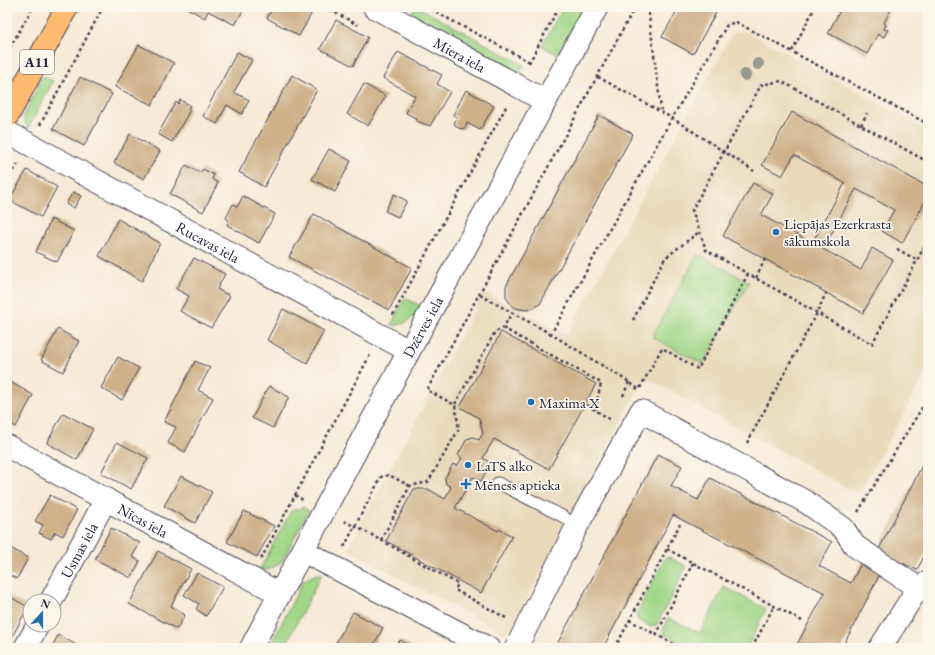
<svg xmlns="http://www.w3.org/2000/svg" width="935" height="655" viewBox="0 0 935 655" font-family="'EB Garamond',serif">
	<rect width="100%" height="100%" fill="#fbf7ec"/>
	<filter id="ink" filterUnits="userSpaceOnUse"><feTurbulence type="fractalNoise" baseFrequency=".025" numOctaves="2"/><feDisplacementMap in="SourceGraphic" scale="8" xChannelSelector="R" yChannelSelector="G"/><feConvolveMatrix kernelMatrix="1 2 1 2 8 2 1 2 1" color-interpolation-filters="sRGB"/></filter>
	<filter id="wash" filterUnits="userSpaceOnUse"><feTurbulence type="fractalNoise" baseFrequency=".012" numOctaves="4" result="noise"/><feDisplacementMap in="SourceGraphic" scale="16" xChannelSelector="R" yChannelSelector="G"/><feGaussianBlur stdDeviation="0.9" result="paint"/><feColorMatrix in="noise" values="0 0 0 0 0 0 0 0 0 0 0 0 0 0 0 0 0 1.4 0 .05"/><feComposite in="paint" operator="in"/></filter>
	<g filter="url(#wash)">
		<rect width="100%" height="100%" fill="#f7ead6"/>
		<!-- built -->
		<path fill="#ead9ba" d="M745 31 928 129V369L859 494 645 377 508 635 347 550 484 292 567 335 732 34Z"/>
		<!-- green -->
		<g fill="#a0d687" stroke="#617c61">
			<path d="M415 7H418L524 65 520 74 416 17 412 12Z"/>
			<path d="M563 7H583L558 55 542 46Z"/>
			<path d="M43 76 53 81 28 129 23 117Z"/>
			<path d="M698 254 749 282 703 364 652 337Z"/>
			<path d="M405 298 421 306C415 318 404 327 391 325Z"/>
			<path d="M303 507 309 511 282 561 273 568 267 570 260 569 291 511Z"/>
			<path d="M669 557 684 565 686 568 656 626 651 627 638 620 636 615 665 558Z"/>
			<path d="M317 574H322L284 648H269L303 581 310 577Z"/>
			<path d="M724 587 766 609 747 648H691L664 634 663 629 668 618 700 633Z"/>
		</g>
		<g id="blocks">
			<!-- building -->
			<g fill="#cfb18a">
				<path d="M185 7H245L235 25 208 11 205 18Z"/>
				<path d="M273 7H311L314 9 299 36 267 18Z"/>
				<path d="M679 7H719L693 54 662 37Z"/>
				<path d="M842 7H892L884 23 886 25 884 29 888 30 884 37 878 34 867 54 828 33Z"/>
				<path d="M336 20 368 37 353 66 320 49Z"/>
				<path d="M139 45 174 63 152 105 115 87Z"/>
				<path d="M237 52 252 60 234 92 249 100 242 114 227 105 217 124 203 116Z"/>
				<path d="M398 52 442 75 437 84 450 92 430 126 416 121 417 119 406 113 415 96 383 78Z"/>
				<path d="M292 75 317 90 264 187 239 172Z"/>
				<path d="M80 77 112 94 84 146 53 129Z"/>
				<path d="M364 84 386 96 368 126 347 114Z"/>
				<path d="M466 90 494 106 480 130 467 123 464 129 458 128 454 124 457 117 453 115Z"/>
				<path d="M180 100 190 105 188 109 190 110 172 142 158 134 176 102 178 104Z"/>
				<path d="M792 112 928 187V196L902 243 882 231 894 210 856 189 823 249 861 270 872 248 893 260 863 313 723 236 753 183 773 194 761 215 812 243 845 183 794 155 782 176 762 165Z"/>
				<path d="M599 115 633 134 540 304 534 308 527 310 520 309 513 307 509 302 506 297V286Z"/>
				<path d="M130 134 160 151 144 179 114 163Z"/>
				<path d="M329 149 351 161 335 192 312 179Z"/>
				<path d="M186 165 200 173 203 169 214 175 212 179 218 183 203 212 170 194Z"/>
				<path d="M27 170 57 187 41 217 9 200Z"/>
				<path d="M73 192 81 196 74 208 66 204Z"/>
				<path d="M394 194 407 201 398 217 385 211Z"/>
				<path d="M243 196 275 214 259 243 227 225 229 220 226 218 233 204 237 207Z"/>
				<path d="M314 214 412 268 389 310 289 257Z"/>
				<path d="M51 219 74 231 57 262 36 252Z"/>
				<path d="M118 219 160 243 142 281 99 256Z"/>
				<path d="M194 258 225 274 217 289 230 296 211 328 180 311 189 296 176 289Z"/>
				<path d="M283 309 324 331 307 363 267 340Z"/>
				<path d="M58 329 79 341 63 372 41 360Z"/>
				<path d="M501 332 596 384 549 469 494 439 483 458 491 463 481 481 473 477 455 508 498 531 499 529 512 536 481 593 386 541 414 489H428L445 499 451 487 446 484 445 478 453 464 457 466 462 458 458 455 467 439 473 437 479 440 483 433 479 418 460 407Z"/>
				<path d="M118 357 139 368 122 400 101 388Z"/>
				<path d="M195 361 210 368 198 390 213 398 185 452 168 443 176 427 164 422Z"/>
				<path d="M7 380 33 395 16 427 7 422Z"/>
				<path d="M269 386 289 397 273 428 252 418Z"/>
				<path d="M63 413 93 429 77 460 47 443Z"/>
				<path d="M117 442 148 458 131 489 101 473Z"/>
				<path d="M658 454 682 466 671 486 698 500 710 478 832 542 819 566 851 583 865 556 884 566 842 648H795L825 593 686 522 673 515 603 648H555Z"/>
				<path d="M928 454V549L917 570 878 551Z"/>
				<path d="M181 476 212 492 195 523 164 506Z"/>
				<path d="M50 495 77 510 63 536 55 532 51 539 39 533 43 525 35 521Z"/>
				<path d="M244 511 274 526 257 557 227 542Z"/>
				<path d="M111 528 140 543 132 557 140 561 131 578 95 559Z"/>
				<path d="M7 546 28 558 17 579 7 574Z"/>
				<path d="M158 551 191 569 171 606 185 615 177 629 129 604Z"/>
				<path d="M197 573 223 587 206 616 196 609 199 604 184 595Z"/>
				<path d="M7 595 28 607 7 646Z"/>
				<path d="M353 612 383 628 372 648H333Z"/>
				<path d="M58 635 82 648H55L52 647Z"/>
				<path d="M400 640 415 648H395Z"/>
			</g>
		</g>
	</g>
	<g filter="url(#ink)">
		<use href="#blocks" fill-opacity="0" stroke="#424052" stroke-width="1"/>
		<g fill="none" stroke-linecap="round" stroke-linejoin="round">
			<!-- lane casing -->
			<g stroke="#424052" stroke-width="13">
				<path id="lane" d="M498 483 564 517 577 526"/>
			</g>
			<!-- street casing -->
			<g stroke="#424052" stroke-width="24">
				<g id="street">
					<path id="s1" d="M374 7 545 101"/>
					<path id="s2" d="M7 132 409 351"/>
					<path id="s3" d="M7 446 280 594"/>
					<path d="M303 551 488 648"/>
					<path id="s4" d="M51 601 106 499"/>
					<path d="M25 648 38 625"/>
					<path id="s5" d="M251 648 409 351 597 7"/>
					<path d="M516 648 577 526 641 411 806 502 843 528 855 546 918 588"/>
					<path d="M880 648 918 588 928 582"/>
				</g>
			</g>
			<!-- highway casing -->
			<g stroke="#424052" stroke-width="24">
				<path id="highway" d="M7 117 67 7"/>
			</g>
			<!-- path -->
			<g stroke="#424052" stroke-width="2.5" stroke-dasharray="3 3" stroke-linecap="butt">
				<path d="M325 7 358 25"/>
				<path d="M426 7 530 62"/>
				<path d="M648 7 661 110"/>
				<path d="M792 51 815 7"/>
				<path d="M7 53 33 7"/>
				<path d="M529 63 559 7"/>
				<path d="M598 77 672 118 754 171"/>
				<path d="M40 125 103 7"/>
				<path d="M861 125 867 113"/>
				<path d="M928 162 781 81 761 85 692 210 706 250 872 344 928 240"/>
				<path d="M7 181 18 164"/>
				<path d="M897 249 917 260"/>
				<path d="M756 278 765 259"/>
				<path d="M480 295 551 334"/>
				<path d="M393 315 507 105"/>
				<path d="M633 320 665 258 699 232"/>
				<path d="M503 328 601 383 595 410"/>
				<path d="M640 388 662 348 698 369 748 274"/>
				<path d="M638 389 629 382 551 334 672 118 727 25 736 22 928 124"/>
				<path d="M623 396 629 382"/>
				<path d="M455 404 495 332 503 328 512 313"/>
				<path d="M587 405 611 420"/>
				<path d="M747 443 817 313 826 293"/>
				<path d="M295 495 303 500"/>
				<path d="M858 512 928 398"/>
				<path d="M344 521 372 535 458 584 455 590 506 618"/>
				<path d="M381 540 410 486 428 482 459 429 455 405 427 390 635 7"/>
				<path d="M344 547 381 477 389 475 410 486"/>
				<path d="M667 549 804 622"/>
				<path d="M261 559 370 355"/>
				<path d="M629 620 681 648"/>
				<path d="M656 635 693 563"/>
				<path d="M615 648 680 524"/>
				<path d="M752 648 774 606"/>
			</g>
			<!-- lane -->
			<use href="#lane" stroke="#fff" stroke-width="11"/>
			<!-- street -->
			<use href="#street" stroke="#fff" stroke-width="22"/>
			<!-- highway -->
			<use href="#highway" stroke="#febb71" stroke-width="22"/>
		</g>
		<!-- trees -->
		<g fill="#979a8d">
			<circle cx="758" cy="64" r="6"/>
			<circle cx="745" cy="75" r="6"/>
		</g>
	</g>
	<!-- markers -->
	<g fill="#1f6fb2" stroke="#fbf7ec" stroke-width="1.5">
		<circle cx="776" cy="232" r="4"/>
		<circle cx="531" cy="402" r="4"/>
		<circle cx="468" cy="465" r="4"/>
		<path d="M464 478h4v4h4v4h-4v4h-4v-4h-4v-4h4z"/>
	</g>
	<g text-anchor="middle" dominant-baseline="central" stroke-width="3.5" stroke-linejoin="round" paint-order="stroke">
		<!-- shield labels -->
		<rect fill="#fbf7ec" stroke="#636270" stroke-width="1" x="20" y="50" width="34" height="24" rx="3"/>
		<g font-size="14" font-weight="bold" fill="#22223b">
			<text x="37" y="62">A11</text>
		</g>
		<!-- street labels -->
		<g font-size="15" fill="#22223b" stroke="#fbf7ec">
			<text stroke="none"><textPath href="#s1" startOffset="98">Miera iela</textPath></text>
			<text stroke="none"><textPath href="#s2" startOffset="229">Rucavas iela</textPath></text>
			<text stroke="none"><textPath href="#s5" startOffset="364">Dzērves iela</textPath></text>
			<text stroke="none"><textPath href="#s3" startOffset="155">Nīcas iela</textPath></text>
			<text stroke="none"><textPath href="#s4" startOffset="58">Usmas iela</textPath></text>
		</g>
		<!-- poi labels -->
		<g font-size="15" fill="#22223b" stroke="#fbf7ec" text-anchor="start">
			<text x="784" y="223">Liepājas Ezerkrasta<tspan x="784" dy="17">sākumskola</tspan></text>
			<text x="539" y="402">Maxima X</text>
			<text x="476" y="465">LaTS alko</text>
			<text x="474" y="484">Mēness aptieka</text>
		</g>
	</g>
	<!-- margin -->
	<rect width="935" height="655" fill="none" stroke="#fbf7ec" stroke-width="24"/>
	<!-- north arrow -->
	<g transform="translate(42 613) rotate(21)"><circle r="19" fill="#fbf7ec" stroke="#a4a2a5"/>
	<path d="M0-3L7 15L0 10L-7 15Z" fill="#1f6fb2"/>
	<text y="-6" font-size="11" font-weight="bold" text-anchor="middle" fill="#22223b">N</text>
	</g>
</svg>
